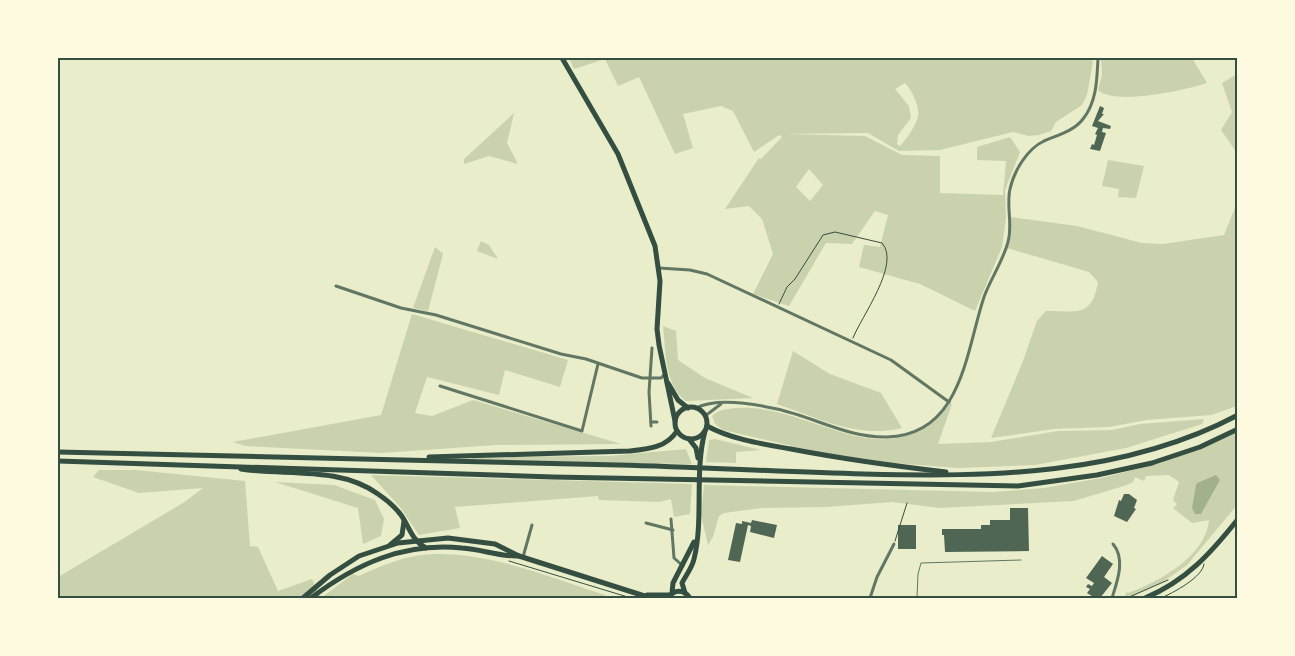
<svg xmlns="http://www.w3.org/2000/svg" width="1295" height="656" viewBox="0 0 1295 656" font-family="'Public Sans',sans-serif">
	<rect width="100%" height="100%" fill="#e9edc9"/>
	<!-- green -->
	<g fill="#cad2ad" fill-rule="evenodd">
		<path d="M569 58H1091L1093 62 1087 95 1082 105 1056 122 1051 131 1039 135 1029 136 1013 132 940 150 899 151 868 133 787 134 865 136 902 155 940 156V193L1003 195 1006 161 977 160V147L1010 137 1020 152 1005 190 1006 218 1002 247 975 311 920 284 859 267 864 245 880 247 888 215 875 211 852 244 826 243 789 306 753 294 773 254 762 219 749 206 725 209 759 158 761 159 782 137 779 135 754 152 733 111 721 106 683 114 693 148 675 154 639 77 618 86 605 59 574 69ZM905 83C911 89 920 106 918 116 917 124 906 140 900 146L897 144 898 135 911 118 909 106 895 89ZM809 169 823 185 810 201 796 187Z"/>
		<path d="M1101 58H1192L1207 83C1186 90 1114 106 1098 90L1102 75Z"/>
		<path d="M1237 74V153L1221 130 1232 112 1222 83Z"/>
		<path d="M514 113 507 143 518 164 489 156 464 164V159Z"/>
		<path d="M1108 160 1144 166 1136 198 1118 197 1119 189 1102 186Z"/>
		<path d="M1237 203V406L1211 415 1147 420 1109 427 1054 429 991 438 1023 361 1037 321 1046 311C1076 311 1092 318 1098 282L1089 272 1007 248 1010 242 1011 217 1077 226 1142 243 1163 244 1224 235Z"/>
		<path d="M481 241 489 245 498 259 477 251Z"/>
		<path d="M435 247 443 254 428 311 413 308Z"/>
		<path d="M412 314 568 360 560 387 505 370 499 395 427 377 415 413 432 416 473 400 621 444 496 445 381 453 245 446 233 442 381 415Z"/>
		<path d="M663 326 676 331 678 360 705 378 753 398 686 401C664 385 666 350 663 326Z"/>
		<path d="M793 351 830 374 881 393 902 428C858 439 818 418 777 404Z"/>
		<path d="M950 403 952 404 938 444 991 442 1058 431 1112 430 1140 424 1204 419 1202 424 1126 448 1035 465 958 468 893 463 823 453 723 430 715 424 712 416C719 409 727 409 737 408 813 403 887 484 950 403Z"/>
		<path d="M1237 431V505L1187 565 1163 582 1129 598 1125 597 1126 592 1128 593C1159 582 1206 556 1209 520L1192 523 1173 508 1177 504 1173 500 1179 482 1169 475 1146 476 1144 481 1135 477 1133 482 1127 485 1074 501 939 508 893 502 826 507 761 508 724 513 719 516 713 537 708 545 701 515 704 485 994 492 1044 488 1101 478 1161 463Z"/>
		<path d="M715 439 761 450 736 452V463L706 462 709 440Z"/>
		<path d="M686 449 692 464 472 460V457L609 456Z"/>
		<path d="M99 470H136L245 481 250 546 258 547 278 591 312 579 321 598 353 574 359 576C382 565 409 554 435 554 493 553 551 578 605 595L604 598H58V577L183 503 203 488 139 493 93 477Z"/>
		<path d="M371 475 692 484 690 514 674 517 671 499 660 502 599 500 598 496 455 507 460 528 419 535 400 507Z"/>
		<path d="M275 482 334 485 375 500 384 519 381 536 363 544 358 508Z"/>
	</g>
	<!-- water -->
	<path fill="#a3b18a" d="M1216 475 1220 480 1201 514H1195L1192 508 1196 485 1197 483Z"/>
	<!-- building -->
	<g fill="#4f6655">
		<path d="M1100 106 1104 108 1102 114H1104L1098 121 1111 126 1110 129 1103 128 1102 132 1106 133 1100 151 1090 149 1092 144 1094 145 1097 135 1095 134 1098 128 1092 126Z"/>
		<path d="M1124 494H1129L1137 500 1134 508 1136 509 1127 522 1114 516 1119 500 1121 501Z"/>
		<path d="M1010 508H1028L1029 551 945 552 944 535H942V529H981V525H990V520H1010Z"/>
		<path d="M752 520 777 525 774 538 750 532 751 526 748 525 740 562 728 560 736 523 742 524V521L751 523Z"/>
		<rect x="898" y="525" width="18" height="24"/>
		<path d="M1102 556 1113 564 1104 577 1112 583 1100 598H1095L1087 593 1090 589 1086 587 1088 584 1092 586 1094 583 1086 578Z"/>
	</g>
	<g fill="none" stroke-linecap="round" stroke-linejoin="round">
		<!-- path -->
		<g stroke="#344e41" stroke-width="1">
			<path d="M779 304 787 287 795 279 823 235 835 232 882 243C901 264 861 317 853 338"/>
			<path d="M895 541 907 503"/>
			<path d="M509 561 631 598"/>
			<path d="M1127 598 1168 580"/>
			<path d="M1161 598C1173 593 1203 577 1204 564"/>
		</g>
		<!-- service -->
		<path stroke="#617663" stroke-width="1" d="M917 598 918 574 921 563 1021 560"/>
		<!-- minor -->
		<g stroke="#617663" stroke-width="3">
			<path d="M659 268 690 270 707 274 891 360 949 402"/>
			<path d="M336 286 401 308 436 315 561 354 586 359 642 378H661L664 375"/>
			<path d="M440 386 582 431 598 364"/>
			<path d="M696 408C717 397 755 404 777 409 814 417 848 438 887 437 962 435 966 351 984 297 991 278 1003 261 1008 242 1013 225 1006 206 1010 189 1014 171 1027 149 1044 141 1058 135 1074 131 1083 119 1097 102 1097 78 1098 58"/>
			<path d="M705 416 721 404"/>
			<path d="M651 422H657"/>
			<path d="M651 426 649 392 652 348"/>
			<path d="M671 519 674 558 683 566"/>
			<path d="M646 523 673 530"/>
			<path d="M523 557 532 525"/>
			<path d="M870 598 877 577 894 544"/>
			<path d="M1112 598C1117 582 1126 559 1113 544"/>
		</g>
		<!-- primary -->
		<g stroke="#344e41" stroke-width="5">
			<path d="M562 58 618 154 655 246 660 281 657 329 659 345 675 421"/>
			<path d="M668 383 678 400 688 408"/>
			<circle cx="691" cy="423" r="16"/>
			<path d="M689 439 696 448 698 458"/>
			<path d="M672 593 673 583 694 542"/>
			<path d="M685 593 682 583C686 575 692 568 694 559 704 519 694 473 705 431"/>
			<path d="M647 595H670"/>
			<path d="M303 598 330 575 359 556 398 543 448 538 495 544 519 556 651 598"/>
			<path d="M311 598C356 564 404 542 462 548 481 549 500 557 519 556"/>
			<path d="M668 598C674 589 684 589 690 598"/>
			<path d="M1145 598C1186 581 1211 553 1238 519"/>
		</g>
		<!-- trunk -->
		<g stroke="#344e41" stroke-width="5">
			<path d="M707 426C733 440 763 444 791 449 843 459 894 466 946 472"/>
			<path d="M58 452C245 457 432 461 619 465 701 467 782 472 864 474 990 477 1123 476 1238 415"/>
			<path d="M429 457 629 451C648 449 666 448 677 431"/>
			<path d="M58 461 553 477 1018 486 1097 475 1152 463 1200 447 1238 429"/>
			<path d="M241 469C286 476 339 466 378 494 387 500 395 507 401 515 409 526 412 541 426 548"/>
			<path d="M390 545 402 535 404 521"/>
		</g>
	</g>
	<!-- border -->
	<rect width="1295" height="656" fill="none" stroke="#fefae0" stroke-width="118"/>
	<rect x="59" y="59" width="1177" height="538" fill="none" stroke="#344e41" stroke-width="2"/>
</svg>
